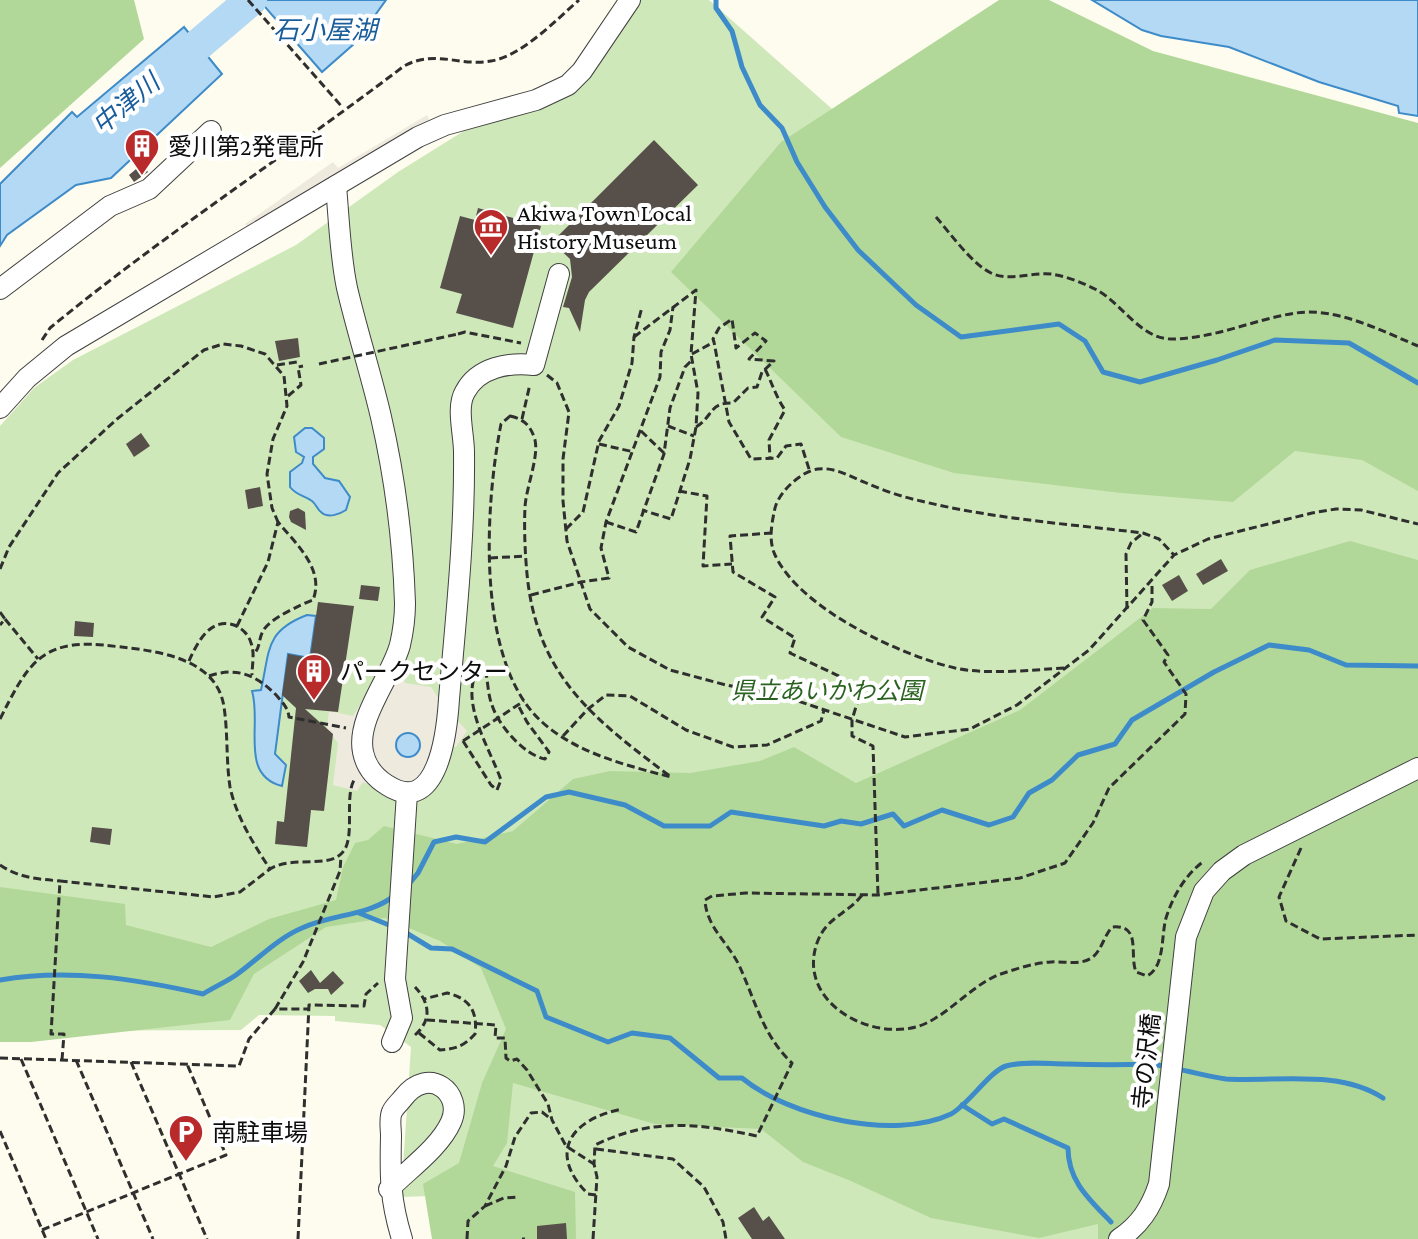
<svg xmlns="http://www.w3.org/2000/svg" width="1418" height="1239" viewBox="0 0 1418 1239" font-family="'Crimson Pro','Noto Sans JP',serif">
	<rect width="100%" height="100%" fill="#fefcee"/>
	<!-- green -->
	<path fill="#cfe8b9" d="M641 0H709L848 123 1418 302V1239H556L545 1192 401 1197 411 1047 380 1025 335 1021V1016L259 1015 241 1030 0 1031V426L34 388 73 360 296 245 398 172 467 129 537 110 563 97 574 88Z"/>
	<!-- forest -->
	<g fill="#b2d899">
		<path d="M0 0H134L144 39 0 168Z"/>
		<path d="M999 0H1049L1153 51 1418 123V491L1362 460 1295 451 1233 502 1121 493 954 473 841 437 671 272 781 142Z"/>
		<path d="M1350 541 1418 560V1239H1098V1224L1039 1238 931 1218 851 1181 803 1162 761 1129 655 1124 513 1083 507 1143 493 1166 575 1192 576 1239H432L423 1184 459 1163 482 1083 506 1029 481 968 440 941 385 918 326 927 254 974 230 1020 31 1042H0V887L125 904 126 925 211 947 269 919 336 900 343 867 355 843 368 840 384 826 457 844 513 831 573 779 610 771 690 773 760 761 794 747 856 783 1020 710 1153 608 1211 609 1250 570Z"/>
	</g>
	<!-- plaza -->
	<g fill="#eeeade">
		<path d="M427 115 431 123 249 229 245 224 333 162 338 168Z"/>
		<path d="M384 658 398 666 405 683 431 687 443 705 467 731 456 747 446 744 437 781 383 792 363 782 357 791 333 785 338 743 327 729 329 711 353 716 379 674Z"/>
	</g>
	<!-- water -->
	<g fill="#b4d9f4" stroke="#3e8bc9" stroke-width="2">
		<path d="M259 0H386L355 43 322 72Z"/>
		<path d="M1092 0H1418V116L1399 113 1398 106 1319 82 1229 47 1161 36 1142 30Z"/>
		<path d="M184 27 222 74 111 178 76 185 7 235 0 246V184L72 112 77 117Z"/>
		<path d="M305 428H312L324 438V449L313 457V464L325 478 339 481 350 497 346 510C340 514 328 519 321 512 317 509 316 504 312 501 304 495 297 496 290 487V472L302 463 304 457 296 452 294 437Z"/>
		<path d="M307 615 316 616 310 658 288 654 275 754 286 765 282 786C239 775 262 724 252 691L261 690C270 650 265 631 307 615Z"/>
		<circle cx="408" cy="745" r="12"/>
	</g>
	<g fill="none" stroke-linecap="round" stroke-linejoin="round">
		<!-- stream -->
		<g stroke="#3e8bc9" stroke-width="5">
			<path d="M716 0V8L732 31 742 67 760 105 782 128 797 162 825 207 858 250 916 305 961 337 1059 324 1085 341 1103 372 1140 382 1217 360 1275 340 1349 343 1418 383"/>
			<path d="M409 884 418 873 434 842 456 837 485 842 546 797 569 792 625 805 664 826H710L731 812 824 826 841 821 861 824 893 814 904 826 942 810 989 825 1013 817 1029 793 1052 780 1078 755 1115 744 1132 720 1214 672 1269 645 1309 650 1346 665 1418 666"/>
			<path d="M359 913 394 927"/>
			<path d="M403 931 431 948 452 949 537 991 546 1017 608 1042 632 1033 670 1038 719 1078H742C789 1117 894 1141 951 1114 968 1105 990 1071 1006 1066 1024 1061 1048 1064 1067 1064 1096 1065 1124 1065 1153 1064L1167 1067"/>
			<path d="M0 980C68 968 136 979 203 994 214 987 226 982 236 975 257 960 278 938 302 928 331 914 370 916 395 895"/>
			<path d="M1177 1069C1193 1072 1210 1077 1226 1079 1276 1082 1339 1069 1383 1098"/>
			<path d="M962 1105 992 1124 1004 1119 1068 1148C1068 1181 1089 1199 1111 1222"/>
		</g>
		<!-- river -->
		<path stroke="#b4d9f4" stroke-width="32" d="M165 73 251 0"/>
	</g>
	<!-- building -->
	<g fill="#564f4a">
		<path d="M654 140 698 185 589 292 585 300 580 332 569 308 563 307 572 277 570 259 552 242Z"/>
		<path d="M142 164 148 172 134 182 129 175Z"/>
		<path d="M478 208 541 226 513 328 456 313 462 294 440 288 460 216 475 220Z"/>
		<path d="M298 338 300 357 279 361 275 341Z"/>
		<path d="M141 433 150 446 134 457 126 444Z"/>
		<path d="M260 487 263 506 248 509 245 490Z"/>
		<path d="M298 508 305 512 306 530 291 522 289 517 290 511Z"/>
		<path d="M1221 559 1228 571 1203 585 1196 574Z"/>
		<path d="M1179 575 1188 591 1172 601 1162 585Z"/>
		<path d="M361 585 380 587 378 601 359 599Z"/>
		<path d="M318 602 354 606 338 712 305 709 333 734 324 811 311 810 307 847 275 844 277 821 284 822 296 708 282 695 288 654 310 658Z"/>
		<path d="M75 621 94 623 93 637 74 636Z"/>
		<path d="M92 827 112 829 110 845 90 842Z"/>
		<path d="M311 970 320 983 333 971 344 983 331 995 328 989H315L308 993 299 981Z"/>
		<path d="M754 1207 763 1221 769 1216 785 1239H752L738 1218Z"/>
		<path d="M566 1223 567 1239H537V1226Z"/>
	</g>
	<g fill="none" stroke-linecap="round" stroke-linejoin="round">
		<!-- minor casing -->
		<g stroke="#404040" stroke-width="22">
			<g id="minor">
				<path d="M336 186C339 219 340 255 347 288 357 331 371 374 381 417 395 478 403 541 405 603 405 616 403 632 400 645 391 678 356 718 363 752 366 767 374 777 387 785 438 818 447 731 449 699 456 617 465 534 464 452 464 434 456 407 465 392 478 367 509 362 534 365L559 274"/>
				<path d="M0 289 110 206 149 189 211 131"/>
				<path d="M0 408 27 378 66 346 418 137 445 125 536 100 568 85 582 71 630 0"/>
				<path d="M392 1042 402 1018 395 979 407 793"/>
				<path d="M389 1189C409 1169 440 1147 451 1122 464 1094 429 1064 403 1098 400 1102 394 1107 392 1112 389 1118 391 1129 391 1136 390 1177 390 1200 402 1239"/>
				<path d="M1119 1239C1140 1225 1151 1208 1159 1184L1186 937 1204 891 1222 871 1244 855 1418 768"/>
			</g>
		</g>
		<!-- path -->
		<g stroke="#2f2f2f" stroke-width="3" stroke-dasharray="8 4" stroke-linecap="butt">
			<path d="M248 0 343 108"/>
			<path d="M936 217C950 233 972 264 991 273 1009 282 1032 272 1051 274 1066 276 1083 283 1097 290 1121 303 1141 339 1171 339 1214 339 1255 319 1296 313 1336 307 1382 331 1418 346"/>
			<path d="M458 334 465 332 521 343"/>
			<path d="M634 337 696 290 691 354 698 393 696 427 690 459 671 519 642 510"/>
			<path d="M42 340 50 328C163 235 287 155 404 66 436 49 460 67 491 61 522 56 556 20 579 0"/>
			<path d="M692 354 714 342"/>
			<path d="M277 365 297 362 298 365"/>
			<path d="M765 369C772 383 776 397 785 410L769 440 770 458"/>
			<path d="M547 375 557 383 569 412 563 459V501L567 541 590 609 628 647 670 670 726 685 783 696 905 737 970 729 1017 705 1089 650 1174 555 1208 539 1312 513 1336 509 1361 510 1418 524"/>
			<path d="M288 396 301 385 298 367 303 366"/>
			<path d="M510 416C524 419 531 426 535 440 539 457 526 488 525 507 524 528 525 553 527 574 537 677 594 719 671 777 628 766 576 753 542 722 475 662 485 505 501 424Z"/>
			<path d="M522 419 530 384"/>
			<path d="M668 426 694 436"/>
			<path d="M696 427C713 417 709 402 733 403L748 388 757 387 762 372 774 361 749 359 766 341 755 333 736 348 732 319 719 328 713 339 714 342 729 422 751 459 777 458 786 446 801 444 810 472"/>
			<path d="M641 431 664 453"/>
			<path d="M599 444 634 452"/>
			<path d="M679 491 707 496 703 566 732 564"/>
			<path d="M606 522 636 532 664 454 670 408 685 367 692 360"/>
			<path d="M566 529 583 512 599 441 619 406 632 363 634 337 642 307"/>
			<path d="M772 533 730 536 733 572 775 597 762 617 795 638 790 653 841 677 849 694 858 700 852 720V736L873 746 878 895"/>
			<path d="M490 558 526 556"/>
			<path d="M0 569 9 547 58 473 117 419 204 350 223 344 241 346 265 354 284 376 287 406 273 439 267 474 272 508 278 522"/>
			<path d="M531 595 581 582 609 578 601 548 606 522 660 377 661 352 670 330 673 307"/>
			<path d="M1127 609 1126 554 1131 543 1143 533"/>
			<path d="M0 612 5 619 0 625"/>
			<path d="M5 619 38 659"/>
			<path d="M237 626 268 562 278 522C296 544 325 569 313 600 300 605 269 619 263 631 258 640 261 647 253 655"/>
			<path d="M189 661C197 643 210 617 234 625 242 628 249 635 251 643 255 653 252 665 252 675"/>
			<path d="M1064 668C1031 670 987 675 955 668 900 655 800 609 775 555 768 540 772 522 775 508 779 492 801 471 818 469 835 467 849 476 864 482 882 490 902 497 921 501 994 519 1069 524 1143 533L1159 539 1174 555"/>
			<path d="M209 676C237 666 258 676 277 696 283 703 288 708 289 717L346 728"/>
			<path d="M0 719C26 668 39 639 103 645 146 650 216 653 224 707 228 733 226 761 230 787 236 816 254 845 270 869 293 855 327 869 342 853 356 839 344 799 354 780"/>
			<path d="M563 736 588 709 606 695 630 696 686 730 733 747 767 745 821 721 824 710"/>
			<path d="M463 741 491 785 497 790 501 780C490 749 460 703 477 671L486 673C488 683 488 695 492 705 498 725 524 755 545 759L549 752 527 722 518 705"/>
			<path d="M463 741 524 701"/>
			<path d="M1301 848 1279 897 1286 921 1320 939 1418 935"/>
			<path d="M0 865C19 878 38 879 60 881"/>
			<path d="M862 895C848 914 826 917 817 943 797 1000 866 1040 916 1027 945 1019 969 987 998 975 1015 969 1034 963 1051 962 1065 961 1081 966 1093 957 1102 949 1104 936 1112 927 1142 924 1129 954 1136 972L1147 976C1165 967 1161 936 1166 918 1173 896 1185 875 1204 861"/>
			<path d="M275 1009 303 962 340 871 341 856"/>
			<path d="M427 1020 496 1025 495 1038H505L506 1058 510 1061 517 1059 527 1070 548 1104 552 1120 566 1146 594 1164"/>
			<path d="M419 1033 440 1050C456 1049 464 1046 475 1034 478 1011 469 998 447 993L424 999"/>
			<path d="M415 1035C432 1020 430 1003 415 987"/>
			<path d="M0 1058 239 1066 249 1039 275 1009H308"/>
			<path d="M21 1059 98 1239"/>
			<path d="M62 1060 64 1034H51L60 881 214 897 240 892 270 869"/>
			<path d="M76 1060 153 1239"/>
			<path d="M131 1062 207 1239"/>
			<path d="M0 1131 46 1239"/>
			<path d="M596 1149 673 1159 704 1187 723 1222 726 1239"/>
			<path d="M596 1195 588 1194C546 1152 572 1119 622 1109"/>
			<path d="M485 1206 504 1198 518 1197"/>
			<path d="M42 1230 226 1155 187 1064"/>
			<path d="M298 1239 309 1005 364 1006 366 994 378 983"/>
			<path d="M467 1239 468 1221 485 1206 506 1166 515 1137 531 1113 542 1112 551 1119"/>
			<path d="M522 1239H525"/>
			<path d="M593 1239 597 1177 594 1164 595 1145C651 1118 697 1123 757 1136L792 1063C763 1036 755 1000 739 965 728 943 706 926 705 900L712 896 746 893 878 895 1020 878 1065 863 1093 823 1109 788 1185 714 1186 694 1164 662 1168 655 1143 620 1152 602V583"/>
		</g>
		<!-- minor -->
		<use href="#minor" stroke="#fff" stroke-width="20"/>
		<!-- path-bridge -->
		<path stroke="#2f2f2f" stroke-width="3" stroke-dasharray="8 4" stroke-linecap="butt" d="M319 364 458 334"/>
	</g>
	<!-- icons -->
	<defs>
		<g id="building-pin" transform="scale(1.8)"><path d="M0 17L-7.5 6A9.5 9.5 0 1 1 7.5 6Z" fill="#b92a2a" stroke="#fff"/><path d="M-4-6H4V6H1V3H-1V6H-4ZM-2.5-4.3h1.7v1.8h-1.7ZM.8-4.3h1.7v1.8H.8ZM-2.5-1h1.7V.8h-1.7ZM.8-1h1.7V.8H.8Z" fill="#fff"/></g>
		<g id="museum-pin" transform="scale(1.8)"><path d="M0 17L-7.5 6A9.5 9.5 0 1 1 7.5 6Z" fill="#b92a2a" stroke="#fff"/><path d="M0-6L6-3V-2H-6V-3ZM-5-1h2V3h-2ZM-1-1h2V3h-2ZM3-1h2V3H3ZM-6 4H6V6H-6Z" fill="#fff"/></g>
		<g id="parking-pin" transform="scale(1.8)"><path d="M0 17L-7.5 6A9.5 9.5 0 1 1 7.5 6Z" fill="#b92a2a" stroke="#fff"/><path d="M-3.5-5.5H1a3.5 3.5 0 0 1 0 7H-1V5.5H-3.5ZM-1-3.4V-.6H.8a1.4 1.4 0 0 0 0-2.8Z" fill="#fff"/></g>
	</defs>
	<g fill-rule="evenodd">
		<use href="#building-pin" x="142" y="146"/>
		<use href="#museum-pin" x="491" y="226"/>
		<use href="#building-pin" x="314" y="671"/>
		<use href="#parking-pin" x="186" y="1132"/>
	</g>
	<g text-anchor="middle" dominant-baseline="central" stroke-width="8" stroke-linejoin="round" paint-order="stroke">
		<!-- poi labels -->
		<g font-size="24" fill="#0d0d0d" stroke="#fff" text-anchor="start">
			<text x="168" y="146">愛川第2発電所</text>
			<text x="517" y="212">Akiwa Town Local<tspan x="517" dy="28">History Museum</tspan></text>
			<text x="340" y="671">パークセンター</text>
			<text x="212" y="1132">南駐車場</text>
		</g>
		<!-- park labels -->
		<g font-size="24" font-style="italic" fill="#2a6320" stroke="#fff">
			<text x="827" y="690">県立あいかわ公園</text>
		</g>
		<!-- street labels -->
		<g font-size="24" fill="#0d0d0d" stroke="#fff">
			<text transform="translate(1146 1061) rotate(-84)">寺の沢橋</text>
		</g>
		<!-- water labels -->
		<g font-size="26" font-style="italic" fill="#1a5d9b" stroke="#fff">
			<text x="325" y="30">石小屋湖</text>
			<text transform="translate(126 104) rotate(-40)">中津川</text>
		</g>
	</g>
</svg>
